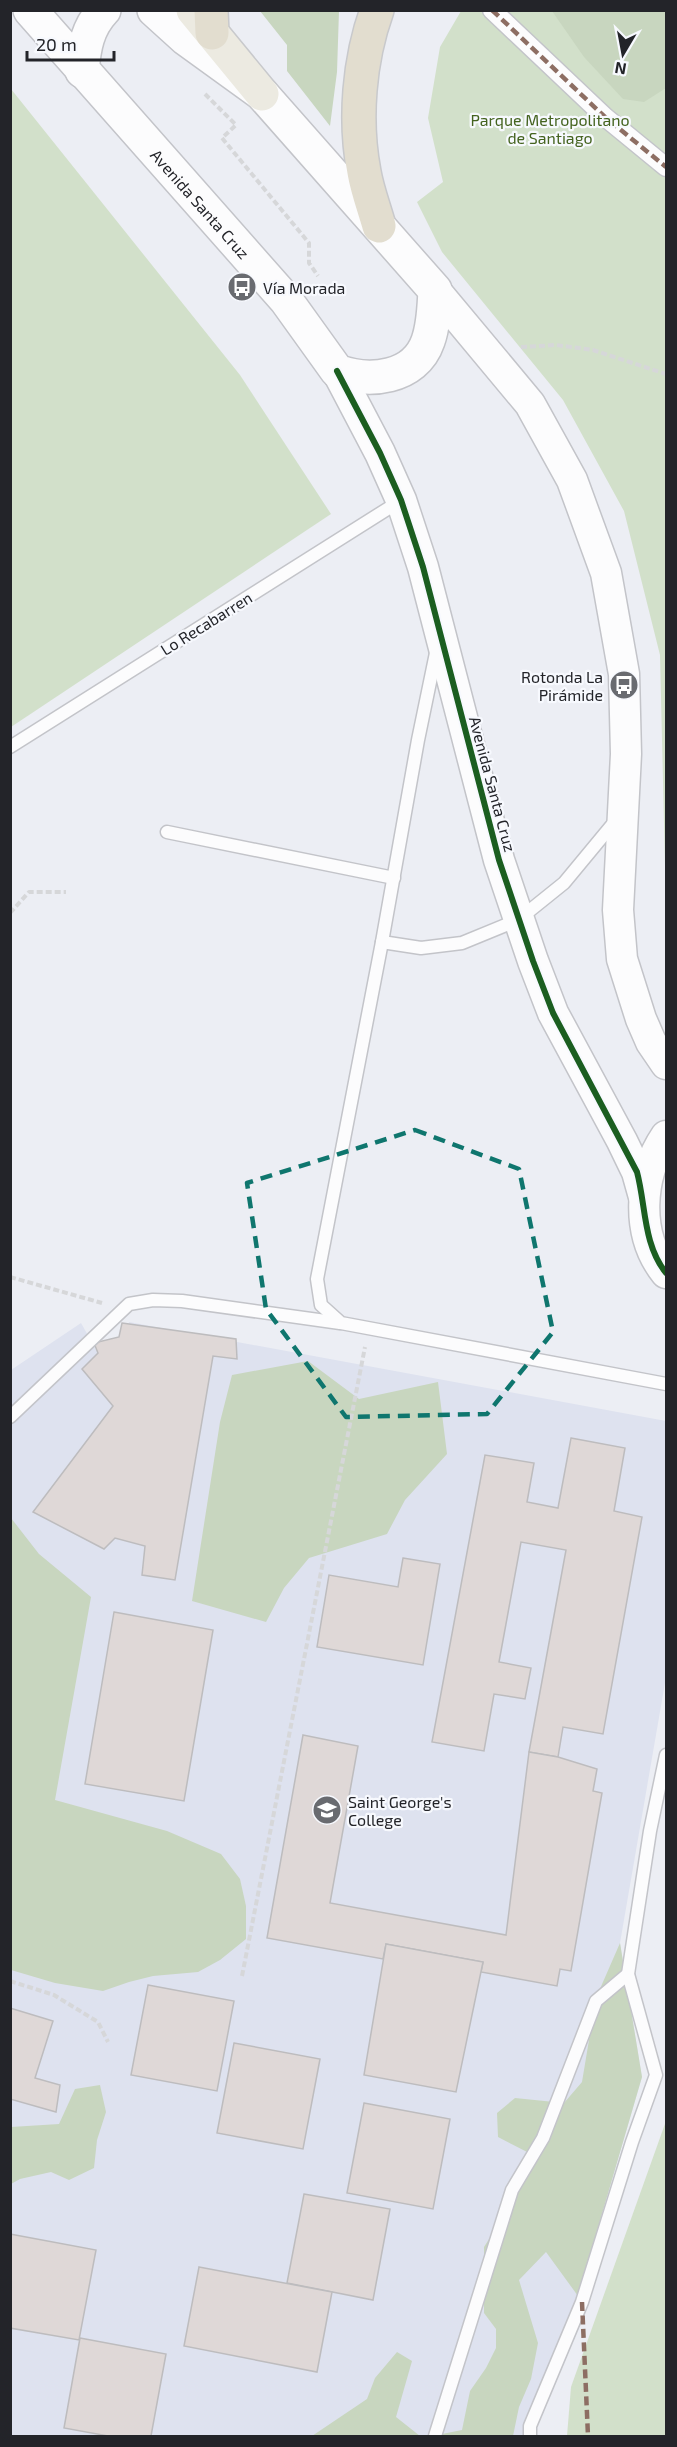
<svg xmlns="http://www.w3.org/2000/svg" width="677" height="2447" viewBox="0 0 677 2447" font-family="'Exo 2',sans-serif">
	<rect width="100%" height="100%" fill="#eceef4"/>
	<!-- built -->
	<path fill="#dee2ef" d="M129 1322 666 1421V1677L620 1943 642 2077 578 2296 527 2436H11V1370L81 1323 120 1392Z"/>
	<!-- green -->
	<g fill="#d2e0ca">
		<path d="M461 11H666V908L660 655 624 511 563 400 442 252 417 202 443 182 428 118 440 47Z"/>
		<path d="M11 89 240 375 331 514 11 727Z"/>
		<path d="M666 2121V2436H567L571 2387Z"/>
	</g>
	<!-- forest -->
	<g fill="#c8d6bf">
		<path d="M260 11H339L337 72 330 126 287 71V45Z"/>
		<path d="M552 11H666V88L644 102 623 99 584 57Z"/>
		<path d="M308 1361 359 1399 438 1382 447 1454 405 1500 387 1534 309 1558 284 1588 266 1622 192 1601 220 1422 232 1375Z"/>
		<path d="M11 1518 39 1554 91 1597 55 1800 167 1831 221 1854 240 1879 246 1906V1939L220 1960 198 1972 153 1976 129 1982 103 1991 55 1983 11 1970Z"/>
		<path d="M620 1943 642 2077 578 2296 546 2252 519 2280 538 2343 531 2379 519 2407 513 2436H432L462 2430 470 2391 486 2368 496 2348V2329L484 2313V2247L503 2217 533 2155 498 2137 497 2113 515 2098 564 2103 582 2082 596 1998Z"/>
		<path d="M100 2085 106 2112 97 2140 94 2168 69 2180 51 2172 20 2179 11 2184V2127L59 2124 75 2089Z"/>
		<path d="M397 2352 412 2361 396 2417 420 2436H312L367 2399 375 2378Z"/>
	</g>
	<!-- building -->
	<g fill="#dfd8d7" stroke="#bdbcbe" stroke-width="1.5">
		<path d="M122 1323 236 1339 237 1359 213 1356 175 1580 142 1575 145 1546 115 1538 104 1549 33 1512 113 1406 82 1369 98 1353 94 1343 119 1337Z"/>
		<path d="M571 1438 625 1448 614 1511 642 1517 603 1734 563 1727 558 1757 529 1752 566 1550 521 1542 499 1662 531 1668 525 1699 494 1694 484 1751 432 1742 485 1455 534 1463 527 1502 558 1508Z"/>
		<path d="M403 1558 440 1564 423 1665 317 1647 329 1575 398 1587Z"/>
		<path d="M114 1612 213 1630 184 1801 85 1784Z"/>
		<path d="M303 1735 358 1746 330 1903 506 1935 529 1752 558 1757 597 1769 593 1791 602 1793 571 1971 560 1969 557 1986 481 1972 483 1962 386 1944 383 1959 267 1938Z"/>
		<path d="M386 1944 483 1962 456 2092 364 2075Z"/>
		<path d="M148 1985 234 2001 217 2091 131 2075Z"/>
		<path d="M10 2008 53 2021 35 2078 60 2085 56 2112 10 2099Z"/>
		<path d="M234 2043 320 2059 303 2149 217 2133Z"/>
		<path d="M364 2103 450 2119 433 2209 347 2193Z"/>
		<path d="M304 2194 390 2209 373 2300 287 2283Z"/>
		<path d="M10 2234 96 2250 79 2340 10 2328Z"/>
		<path d="M199 2267 332 2292 317 2372 184 2346Z"/>
		<path d="M80 2338 166 2354 151 2436H108L64 2428Z"/>
	</g>
	<g fill="none" stroke-linecap="round" stroke-linejoin="round">
		<!-- service casing -->
		<g stroke="#c3c4c9" stroke-width="15">
			<g id="service">
				<path d="M436 653 418 740 382 942 317 1279 321 1305 341 1323 666 1384"/>
				<path d="M10 747 400 501"/>
				<path d="M167 832 394 878"/>
				<path d="M382 942 421 948 462 943 518 920 564 883 617 819"/>
				<path d="M10 1417 129 1304 153 1300 182 1301 340 1323"/>
				<path d="M435 2436 512 2190 543 2138 596 2001 628 1974"/>
				<path d="M530 2436V2426L582 2302 632 2142 656 2075 628 1974 650 1831 666 1755"/>
			</g>
		</g>
		<!-- pedestrian casing -->
		<g stroke="#c3c4c9" stroke-width="21">
			<path id="pedestrian" d="M492 10 605 117 666 167"/>
		</g>
		<!-- tertiary casing -->
		<g stroke="#c3c4c9" stroke-width="33">
			<g id="tertiary">
				<path d="M435 290 530 404 572 480 606 573 624 674 626 754 618 910 622 959 641 1019 651 1042 666 1064"/>
				<path d="M337 371 380 453 401 500 423 567 499 860 533 961 553 1013 622 1141 637 1172 644 1197"/>
				<path d="M666 1136C639 1176 635 1234 666 1273"/>
			</g>
		</g>
		<!-- secondary casing -->
		<g stroke="#c3c4c9" stroke-width="36">
			<g id="secondary">
				<path id="s1" d="M30 10 286 300 337 371C369 383 415 379 428 341 434 324 434 306 435 290L262 94 186 39 154 10"/>
				<path d="M82 71C84 48 87 28 104 10"/>
			</g>
		</g>
		<!-- primary casing -->
		<g stroke="#c8c9cc" stroke-width="36">
			<path id="primary" d="M193 10 262 94"/>
		</g>
		<!-- motorway casing -->
		<g stroke="#c8c9cc" stroke-width="36">
			<g id="motorway">
				<path d="M211 10 212 33"/>
				<path d="M377 10C359 60 354 120 364 172 367 190 374 208 379 226"/>
			</g>
		</g>
		<!-- path -->
		<g stroke="#d6d7d9" stroke-width="4" stroke-dasharray="6 3" stroke-linecap="butt">
			<path d="M205 94 236 125 222 138 309 243V263L318 276"/>
			<path d="M521 347 556 345 593 350 666 374"/>
			<path d="M10 913 29 892H66"/>
			<path d="M10 1277 102 1303"/>
			<path d="M242 1976 365 1347"/>
			<path d="M10 1981 54 1995 98 2022 108 2042"/>
		</g>
		<!-- service -->
		<use href="#service" stroke="#fcfcfd" stroke-width="12"/>
		<!-- pedestrian -->
		<use href="#pedestrian" stroke="#fcfcfd" stroke-width="18"/>
		<!-- tertiary -->
		<use href="#tertiary" stroke="#fcfcfd" stroke-width="30"/>
		<!-- secondary -->
		<use href="#secondary" stroke="#fcfcfd" stroke-width="33"/>
		<!-- primary -->
		<use href="#primary" stroke="#eceae1" stroke-width="33"/>
		<!-- motorway -->
		<use href="#motorway" stroke="#e2ddcf" stroke-width="33"/>
		<!-- quiet -->
		<g stroke="#8d6e63" stroke-width="4.5" stroke-dasharray="9 4.5" stroke-linecap="butt">
			<path d="M492 10 605 117 666 167"/>
			<path d="M582 2302 588 2436"/>
		</g>
		<!-- cycleway casing -->
		<g stroke="#f7f9fe" stroke-width="10">
			<path id="cycleway" d="M337 371 380 453 401 500 423 567 499 860 533 961 553 1013 637 1172C646 1206 643 1244 666 1273"/>
		</g>
		<!-- cycleway -->
		<use href="#cycleway" stroke="#1b5e20" stroke-width="6"/>
	</g>
	<!-- marked area -->
	<path fill="none" stroke="#0f766e" stroke-width="4.5" stroke-dasharray="12 8" stroke-linejoin="round" d="M415 1130 519 1169 553 1332 487 1414 346 1417 266 1309 247 1183Z"/>
	<!-- icons -->
	<defs>
		<g id="bus-disc" transform="scale(1.5)"><circle r="9.5" fill="#696b70" stroke="#f7f9fe"/><path d="M-5-6H5V4H4V6H2V4H-2V6H-4V4H-5ZM-3.5-4V0h7V-4ZM-3.5 1.2v1.5H-2V1.2ZM2 1.2v1.5H3.5V1.2Z" fill="#fff"/></g>
		<g id="school-disc" transform="scale(1.5)"><circle r="9.5" fill="#696b70" stroke="#f7f9fe"/><path d="M0-5L7-2L0 1L-7-2ZM-4 1L0 2.5L4 1V4Q0 6-4 4Z" fill="#fff"/></g>
	</defs>
	<g fill-rule="evenodd">
		<use href="#bus-disc" x="242" y="287"/>
		<use href="#bus-disc" x="624" y="685"/>
		<use href="#school-disc" x="327" y="1810"/>
	</g>
	<g text-anchor="middle" dominant-baseline="central" stroke-width="4.5" stroke-linejoin="round" paint-order="stroke">
		<!-- park labels -->
		<g font-size="16" fill="#44631f" stroke="#f7f9fe">
			<text x="550" y="119">Parque Metropolitano<tspan x="550" dy="18">de Santiago</tspan></text>
		</g>
		<!-- street labels -->
		<g font-size="16" fill="#232429" stroke="#f7f9fe">
			<text stroke="none"><textPath href="#s1" startOffset="258">Avenida Santa Cruz</textPath></text>
			<text transform="translate(206 623) rotate(-32)">Lo Recabarren</text>
			<text transform="translate(493 784) rotate(75)">Avenida Santa Cruz</text>
		</g>
		<!-- poi labels -->
		<g font-size="16" fill="#232429" stroke="#f7f9fe" text-anchor="start">
			<text x="263" y="287">Vía Morada</text>
			<text x="603" y="676" text-anchor="end">Rotonda La<tspan x="603" dy="18">Pirámide</tspan></text>
			<text x="348" y="1801">Saint George's<tspan x="348" dy="18">College</tspan></text>
		</g>
	</g>
	<!-- border -->
	<rect width="677" height="2447" fill="none" stroke="#232429" stroke-width="24"/>
	<!-- north arrow -->
	<g transform="translate(623 54) rotate(190)" stroke="#f7f9fe" stroke-width="4.5" paint-order="stroke">
	<path d="M0-4.5L10 22L0 15L-10 22Z" fill="#232429"/>
	<text y="-9" font-size="16" font-weight="bold" text-anchor="middle" fill="#232429">N</text>
	</g>
	<!-- scale -->
	<path d="M27 51v9h87v-9" fill="none" stroke="#232429" stroke-width="3"/>
	<text x="36" y="51" font-size="18" fill="#232429" stroke="#f7f9fe" stroke-width="4.5" paint-order="stroke">20 m</text>
</svg>
